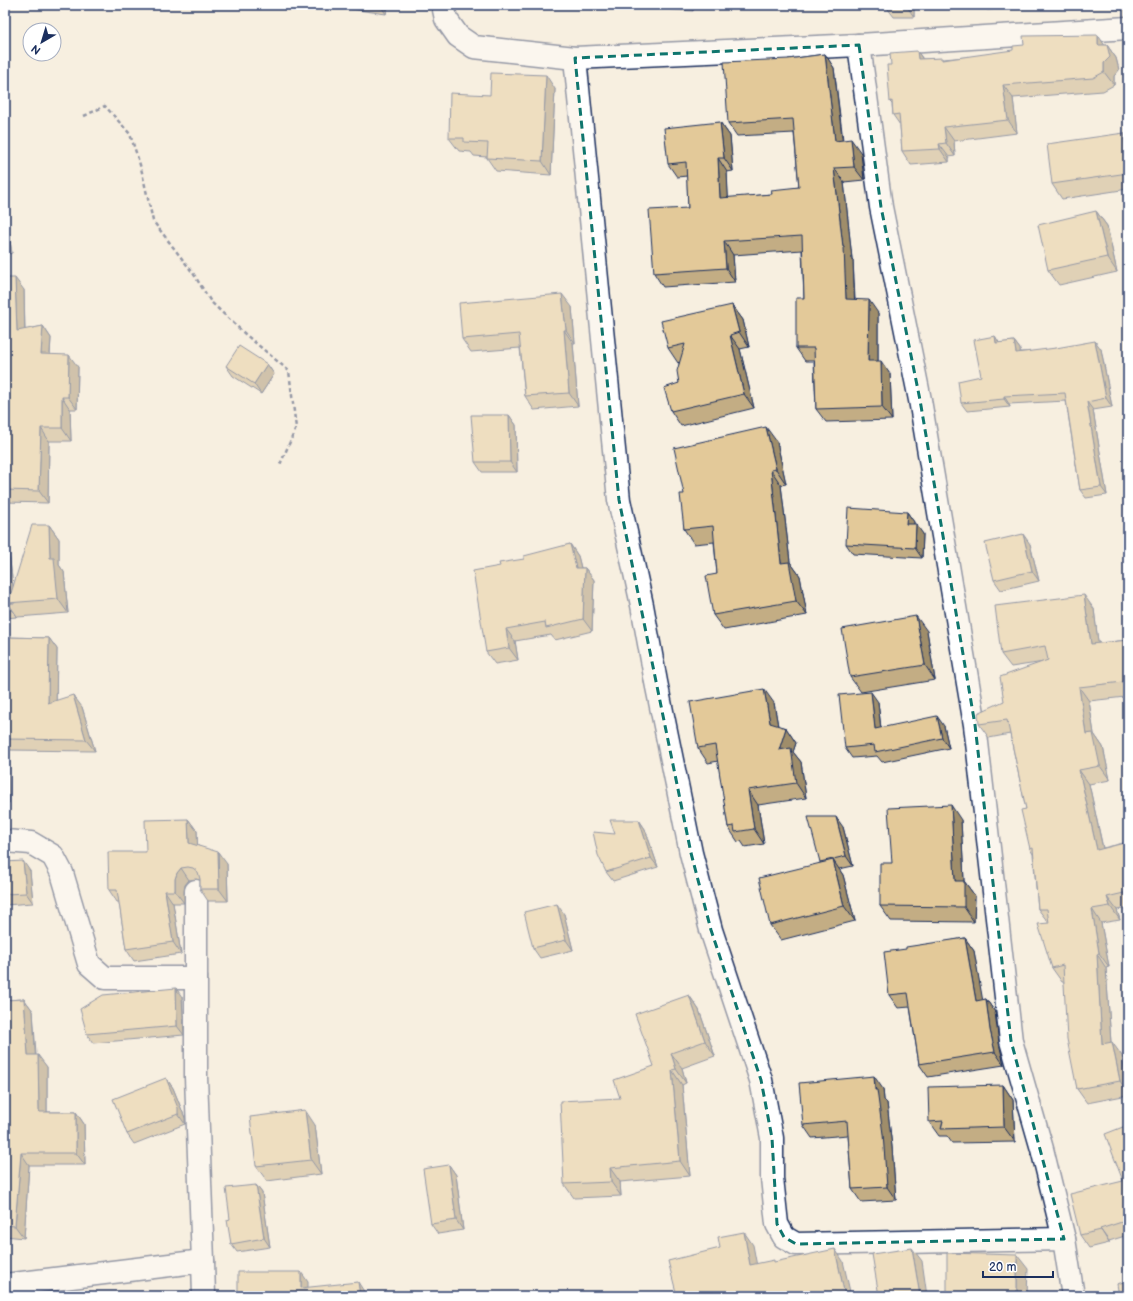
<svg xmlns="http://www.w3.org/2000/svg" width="1133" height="1301" viewBox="0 0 1133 1301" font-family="'Balsamiq Sans',sans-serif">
	<rect width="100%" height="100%" fill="#f7efe0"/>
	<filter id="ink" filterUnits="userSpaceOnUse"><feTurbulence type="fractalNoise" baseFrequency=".025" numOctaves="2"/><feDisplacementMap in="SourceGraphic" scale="8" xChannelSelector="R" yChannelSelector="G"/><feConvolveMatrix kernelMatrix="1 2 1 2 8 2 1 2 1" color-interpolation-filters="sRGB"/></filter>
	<g filter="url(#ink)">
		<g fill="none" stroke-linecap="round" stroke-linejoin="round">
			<!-- minor casing -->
			<g stroke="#1b2f5e" stroke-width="25">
				<g id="minor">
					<path d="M443 5 446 19 458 36 474 47 575 58 859 45 1128 28"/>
					<path d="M859 45 881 207 920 400 975 725 1011 1041 1042 1149 1064 1239"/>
					<path d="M575 58 619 500 642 605 656 682 691 853 711 930 761 1080 772 1138V1178L777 1224 784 1237 796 1244 1064 1239 1073 1296"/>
					<path d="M5 841 31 843 53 856 62 873 89 964 105 978H196"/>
					<path d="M196 891V1077L203 1261"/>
					<path d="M5 1285 203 1261 204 1296"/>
				</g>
			</g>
			<!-- path -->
			<path stroke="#1b2f5e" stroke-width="2.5" stroke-dasharray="4 3" stroke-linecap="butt" d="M84 116 105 106 130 134 141 168 153 221 193 273 211 302 245 334 289 371 296 428 279 467"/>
			<!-- minor -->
			<use href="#minor" stroke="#fff" stroke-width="22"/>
		</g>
		<!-- wall -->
		<g fill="#c3ad84" stroke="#1b2f5e">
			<path d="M348 5H388L386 14 351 9Z"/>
			<path d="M596 5H693V11Z"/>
			<path d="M885 5H914V17H894Z"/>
			<path d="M984 5H1035V6L987 10Z"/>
			<path d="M1107 45 1116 58 1119 70 1114 76V85L1103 91 1013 98 1017 133 954 141 955 156 949 157V162L911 165 902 151 900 125 893 115 892 104 890 102 917 51 923 59H943Z"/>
			<path d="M825 54 834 68 843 140 861 153 864 180 844 182 852 259 853 260 855 299 878 313V361L890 374 892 420 826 422 816 409 814 361H805L796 348 804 298 802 250 733 255 735 282 663 287 654 273 688 208 687 176 677 177 668 164 720 122 730 136 733 171 727 172 728 198 772 194 799 187 794 133 737 136 728 123 788 59Z"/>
			<path d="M555 89 551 175 496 171 487 158V157L474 156 471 152 459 151 449 138 490 95Z"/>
			<path d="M1124 133 1128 140V189L1062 199 1052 184Z"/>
			<path d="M5 178 9 208H5Z"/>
			<path d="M1096 211 1107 226 1117 272 1059 285 1048 270Z"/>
			<path d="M5 212 12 253 5 254Z"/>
			<path d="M5 278 24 290 25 330 43 326 51 338 50 355 78 367 77 409H70L71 441H49L48 503 5 502Z"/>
			<path d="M732 305 743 320 749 347 740 349 754 408 681 426 671 411 679 383V362L678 363 668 348Z"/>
			<path d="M572 307 575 343H573L578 406 534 410 525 396 520 348 471 352 462 339Z"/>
			<path d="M995 336 999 343 1014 341 1020 349V352L1101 349 1112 407 1093 410 1107 495 1086 498 1080 490 1066 401 1009 404 1010 407 967 411 961 403 981 376Z"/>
			<path d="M267 364 274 374 261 394 233 376 226 366Z"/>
			<path d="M509 415 516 425 517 472H482L475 462Z"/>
			<path d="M777 442 786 484 781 485 790 562 800 576 807 615 724 630 713 615 717 574 714 542 694 544 684 529V494Z"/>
			<path d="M907 512 914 522V524L923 534 922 558 853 554 846 544Z"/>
			<path d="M49 525 59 539V565L64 572 68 613 18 617 17 616V617L5 618V547L9 553 13 587Z"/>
			<path d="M570 544 578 556 581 568H585L594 580 592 631 555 640 551 635 515 641 518 660 495 664 486 652 524 559Z"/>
			<path d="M1030 544 1039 581 1001 590 994 580Z"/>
			<path d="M1094 609 1098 643 1128 640V709L1125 697 1089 701 1094 734 1103 747 1110 780 1089 784 1103 848 1128 842V908L1117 910 1120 920 1101 923 1109 967 1106 968 1111 1043 1122 1056 1128 1087V1095L1087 1103 1077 1089 1064 982H1062L1052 968 1048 922 1038 909 1033 854 1030 849 1026 809 1010 734 989 738 979 724 1004 701 1044 662 1011 667 1001 654Z"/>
			<path d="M927 631 935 680 861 692 850 677Z"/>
			<path d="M5 637 49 638 57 649 56 700 82 707 95 751 8 750 9 803H5Z"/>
			<path d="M878 702 881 728 944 726 949 748 882 762 877 756 852 758 845 748Z"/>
			<path d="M774 703 778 726 786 728 796 743 793 752 801 762 806 798 758 805 764 844 745 847 741 841 738 842 728 827 718 761 708 763 698 748Z"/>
			<path d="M188 819 197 831V845L227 864 228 901H208L200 889V880L196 879 189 880 185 885 184 891V903H173L181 954 134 961 126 949 119 902H117L109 890 146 852Z"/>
			<path d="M639 820 645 829 658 867 613 881 606 872 615 834Z"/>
			<path d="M961 820 964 881 975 896 974 922 891 921 880 906 892 863Z"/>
			<path d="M843 827 853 866 839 869 843 875 855 921 781 940 770 925 820 863V862Z"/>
			<path d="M5 862 30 871 33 903 5 905Z"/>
			<path d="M564 914 573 950 540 958 533 948Z"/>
			<path d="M965 938 974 951 982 1000 986 999 995 1012 999 1043 1004 1065 928 1077 919 1064 910 1007 898 1008 889 995 906 949Z"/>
			<path d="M689 995 699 1010 715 1056 682 1068 686 1083 682 1085 690 1176 620 1182 621 1196 574 1198 564 1184 620 1098 654 1066Z"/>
			<path d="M182 997 184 1035 93 1043 87 1034Z"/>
			<path d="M24 999 33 1011 36 1055 47 1067V1112H76L84 1124 85 1165H29L24 1238 5 1236V1000Z"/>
			<path d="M166 1078 173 1088 185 1118V1124L134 1144 127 1134Z"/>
			<path d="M1003 1085 1013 1100 1015 1142 952 1143 947 1136H939L929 1122Z"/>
			<path d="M883 1089 884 1100 887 1103 892 1147 896 1200 861 1202 852 1189 848 1135 812 1138 803 1125Z"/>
			<path d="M315 1125 321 1174 267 1181 256 1166Z"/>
			<path d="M1128 1125V1235L1109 1241V1243L1089 1248 1080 1235 1123 1181Z"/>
			<path d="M449 1165 456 1175 463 1230 438 1234 431 1224Z"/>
			<path d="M256 1185 262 1193 270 1247 237 1252 231 1244 230 1219Z"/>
		</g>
		<!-- shaded-wall -->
		<g fill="#9f8d6b" stroke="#1b2f5e">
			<path d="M380 5H388L386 14Z"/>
			<path d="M689 5H693V11Z"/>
			<path d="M906 5H914V17Z"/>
			<path d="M1098 35 1107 49 1098 45Z"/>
			<path d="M1107 45 1116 58 1119 70 1114 76V85L1104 72V63Z"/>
			<path d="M917 51 926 64 918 59Z"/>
			<path d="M825 54 834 68 844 154 835 141Z"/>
			<path d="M546 75 555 89 551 175 542 161Z"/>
			<path d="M1003 85 1013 98 1017 133 1008 120Z"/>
			<path d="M720 122 730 136 733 171 724 158Z"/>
			<path d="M944 127 954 141 955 156 946 143Z"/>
			<path d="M1124 133 1128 140V163Z"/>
			<path d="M851 139 861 153 864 180 854 167Z"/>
			<path d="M939 144 949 157V162L940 149Z"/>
			<path d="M718 158 727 172 729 212 720 198Z"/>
			<path d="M834 168 844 182 852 259 853 260 855 312 846 299 843 247Z"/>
			<path d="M5 178 9 208 5 202Z"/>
			<path d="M1096 211 1107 226 1117 272 1107 257Z"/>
			<path d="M5 212 12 253 5 244Z"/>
			<path d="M724 241 733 255 735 282 726 268Z"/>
			<path d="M15 278 24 290 25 344 17 331Z"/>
			<path d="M562 294 572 307 575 343 566 330Z"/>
			<path d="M869 300 878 313V375L868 361Z"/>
			<path d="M732 305 743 320 749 347 739 332Z"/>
			<path d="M43 326 51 338 49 367 41 354Z"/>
			<path d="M564 330 573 343 578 406 569 393Z"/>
			<path d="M730 335 740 349 754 408 744 394Z"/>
			<path d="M995 336 1000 344 996 343Z"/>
			<path d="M1014 341 1020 349 1021 361 1016 353Z"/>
			<path d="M1095 341 1101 349 1112 407 1106 398Z"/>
			<path d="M69 355 78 367 77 409 68 397Z"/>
			<path d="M881 361 890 374 892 420 882 407Z"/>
			<path d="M267 364 274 374 261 394 254 384Z"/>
			<path d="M1004 396 1009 404 1010 407 1004 399Z"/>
			<path d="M62 397 70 409 71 441 62 428Z"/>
			<path d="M1087 402 1093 410 1107 495 1101 487Z"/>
			<path d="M509 415 516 425 517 472 510 462Z"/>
			<path d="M766 427 777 442 786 484 776 469Z"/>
			<path d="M41 428 49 441 48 503 39 491Z"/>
			<path d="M771 470 781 485 790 562 800 576 807 615 796 601 781 563Z"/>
			<path d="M907 512 914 522 913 534 906 524Z"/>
			<path d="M916 524 923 534 922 558 915 548Z"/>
			<path d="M49 525 59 539V565L64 572 68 613 58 599 50 558Z"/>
			<path d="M1023 534 1030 544 1039 581 1032 571Z"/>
			<path d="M570 544 578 556 584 580 576 568Z"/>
			<path d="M5 547 9 553 15 603H8L17 616V617L8 604 5 583Z"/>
			<path d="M585 568 594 580 592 631 583 619Z"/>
			<path d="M1084 595 1094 609 1100 658 1091 644Z"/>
			<path d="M916 616 927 631 935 680 925 665Z"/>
			<path d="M506 629 515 641 518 660 509 648Z"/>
			<path d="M49 638 57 649 56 714 48 703Z"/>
			<path d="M1079 687 1089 701 1094 734 1103 747 1110 780 1100 766 1086 734Z"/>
			<path d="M764 689 774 703 780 738 770 723Z"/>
			<path d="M871 692 878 702 882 739 875 729Z"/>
			<path d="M73 695 82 707 95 751 86 740Z"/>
			<path d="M937 716 944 726 949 748 942 738Z"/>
			<path d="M786 728 796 743 793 752 801 762 806 798 796 783 779 750Z"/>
			<path d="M5 746 8 750 9 803 5 798Z"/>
			<path d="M1079 770 1089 784 1106 863 1097 850Z"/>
			<path d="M748 790 758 805 764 844 754 829Z"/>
			<path d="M951 805 961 820 964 881 975 896 974 922 964 907 955 881Z"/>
			<path d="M836 817 843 827 853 866 846 856Z"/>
			<path d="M188 819 197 831 198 855 189 843Z"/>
			<path d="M639 820 645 829 658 867 651 858Z"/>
			<path d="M218 852 227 864 228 901 219 889Z"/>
			<path d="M833 860 843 875 855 921 844 906Z"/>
			<path d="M23 861 30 871 33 903 26 893Z"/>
			<path d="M181 868 189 880 185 885 184 891V903L175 891V879L177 873Z"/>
			<path d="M165 891 173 903 181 954 173 942Z"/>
			<path d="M1107 897 1117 910 1120 920 1110 906Z"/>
			<path d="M557 904 564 914 573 950 566 940Z"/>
			<path d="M1092 909 1101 923 1109 967 1099 953Z"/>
			<path d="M965 938 974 951 985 1013 976 1001Z"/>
			<path d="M1097 954 1106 968 1112 1058 1102 1044Z"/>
			<path d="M176 988 182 997 184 1035 177 1026Z"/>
			<path d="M689 995 699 1010 715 1056 705 1041Z"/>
			<path d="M24 999 33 1011 36 1067 28 1055Z"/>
			<path d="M986 999 995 1012 999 1043 1004 1065 995 1052 990 1030Z"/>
			<path d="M1112 1042 1122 1056 1128 1087V1093L1120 1081Z"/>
			<path d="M671 1053 682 1068 686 1083 676 1069Z"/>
			<path d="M38 1055 47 1067V1124L39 1112Z"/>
			<path d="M672 1070 682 1085 690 1176 680 1161Z"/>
			<path d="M874 1076 883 1089 884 1100 887 1103 892 1147 896 1200 887 1187Z"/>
			<path d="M166 1078 173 1088 185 1118V1124L178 1114Z"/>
			<path d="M1003 1085 1013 1100 1015 1142 1004 1127Z"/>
			<path d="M305 1110 315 1125 321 1174 311 1160Z"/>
			<path d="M76 1112 84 1124 85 1165 76 1153Z"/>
			<path d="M21 1153 29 1165 24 1238 15 1226Z"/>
			<path d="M449 1165 456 1175 463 1230 456 1220Z"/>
			<path d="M610 1168 620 1182 621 1196 611 1182Z"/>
			<path d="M256 1185 262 1193 270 1247 264 1238Z"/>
			<path d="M1100 1229 1109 1241V1243L1101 1230Z"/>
			<path d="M744 1232 753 1245 759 1277 750 1265Z"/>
			<path d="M912 1248 922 1261 927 1296H920Z"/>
			<path d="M835 1249 843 1261 851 1296H845Z"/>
			<path d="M1017 1255 1028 1269 1027 1296H1017Z"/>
			<path d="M301 1272 308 1282V1296L301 1288Z"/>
			<path d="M358 1282 365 1293 366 1296H360Z"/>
		</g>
		<!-- building -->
		<g fill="#e3c999" stroke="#1b2f5e">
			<path d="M1098 35V45H1107L1110 57 1104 63V72L1093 78 1003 85 1008 120 944 127 946 143 939 144 940 149 902 151 899 114 893 115 892 101 890 102 887 65H891L890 53 917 51 918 59 942 58V60L1013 50V46L1024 45 1023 36Z"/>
			<path d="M825 54 835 141 851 139 854 167 834 168 843 247H844L846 299 869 300 868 361H881L882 407 816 409 814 348H796V298H804L802 236 724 241 726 268 654 273 649 210 688 208 686 162 668 164 664 128 720 122 724 158H718L720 198 772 194 771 190 799 187 793 119 728 123 724 62 788 59Z"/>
			<path d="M491 73 546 75 542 161 487 158 488 143 464 142V138H449L450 93 490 95Z"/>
			<path d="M1124 133 1128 163V173L1052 184 1047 144Z"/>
			<path d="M1096 211 1107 257 1048 270 1038 225Z"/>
			<path d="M5 278H15L17 331 43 326 41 354 69 355 68 397H62V428H41L39 491 5 490Z"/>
			<path d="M562 294 566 330H564L569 393 525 396 519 334 462 339 459 303Z"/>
			<path d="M732 305 739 332 730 335 744 394 671 411 664 388 679 383 677 371 685 344 668 348 661 321Z"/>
			<path d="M995 336 996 343 1014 341 1016 353 1056 348 1095 341 1106 398 1087 402 1101 487 1080 490 1065 393 1004 396V399L961 403 958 381 981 376 974 340Z"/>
			<path d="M239 346 267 364 254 384 226 366Z"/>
			<path d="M471 415H509L510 462H475Z"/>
			<path d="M766 427 776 469 771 470 781 563 789 562 796 601 713 615 706 576 717 574 713 526 684 529 680 494H684L674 448Z"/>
			<path d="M848 508 907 512 906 524H916L915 548 846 544Z"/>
			<path d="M32 525H49L50 558H54L58 599 8 603Z"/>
			<path d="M1023 534 1032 571 994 580 985 543Z"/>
			<path d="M570 544 576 568H585L583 619 546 628 545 622 506 629 509 648 486 652 473 571 500 566 499 563 524 559V556Z"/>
			<path d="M5 583 8 604H5Z"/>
			<path d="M1084 595 1091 644 1128 640V708L1123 682 1079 687 1086 734 1093 733 1100 766 1079 770 1097 850 1128 842V892L1107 897 1110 906 1092 909 1099 953 1097 954 1102 1044 1112 1042 1120 1081 1077 1089 1067 1039 1063 965 1052 968 1038 924 1049 923 1047 909H1038L1033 848 1030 849 1021 810 1026 809 1007 720 979 724 978 713 1004 701 1000 677 1048 660 1045 646 1001 654 995 606Z"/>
			<path d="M916 616 925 665 850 677 842 629Z"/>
			<path d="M5 637 49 638 48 703 73 695 86 740 5 739Z"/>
			<path d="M764 689 770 723 786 728 779 750 791 748 796 783 748 790 754 829 735 832 734 826 728 827 715 745 698 748 690 702Z"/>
			<path d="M871 692 875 729 937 716 942 738 875 752 874 745 845 748 839 695Z"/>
			<path d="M951 805 955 881H964V907L880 906V863H892L888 808Z"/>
			<path d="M808 817H836L846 856 820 862Z"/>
			<path d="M188 819 189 843 218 852 219 889H200V879L198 872 193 868 188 867 181 868 177 873 175 879V891H165L173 942 126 949 117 890H109L108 852H146L145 820Z"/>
			<path d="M610 820H639L651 858 606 872 598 855 593 832 615 834Z"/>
			<path d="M833 860 844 906 770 925 759 878Z"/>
			<path d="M23 861 26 893 5 894V862Z"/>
			<path d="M557 904 566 940 533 948 524 912Z"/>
			<path d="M965 938 976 1001 986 999 990 1030 995 1052 919 1064 908 993 889 995 884 952 906 949V947Z"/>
			<path d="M176 988 177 1026 87 1034 80 1009 103 995Z"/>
			<path d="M689 995 705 1041 671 1053 676 1069 672 1070 680 1161 610 1168 611 1182 564 1184 560 1101 620 1098 614 1080 654 1066 635 1014Z"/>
			<path d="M24 999 28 1055H38L39 1112H76V1153H21L15 1226 5 1225V1000Z"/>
			<path d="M874 1076 875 1090H877L883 1134 887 1187 852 1189 847 1121 803 1125 799 1083Z"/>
			<path d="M166 1078 178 1108V1114L127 1134 113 1099Z"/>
			<path d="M1003 1085 1004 1127 941 1129 943 1121 929 1122 928 1087Z"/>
			<path d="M305 1110 311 1160 256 1166 250 1117Z"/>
			<path d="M1128 1125V1220L1100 1229 1101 1230 1080 1235 1070 1194 1123 1181 1105 1134Z"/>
			<path d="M449 1165 456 1220 431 1224 423 1169Z"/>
			<path d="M256 1185 264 1238 231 1244 227 1220 230 1219 226 1188Z"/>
			<path d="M744 1232 750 1265 774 1260V1262L835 1249 845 1296H677L668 1261 720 1248 718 1237Z"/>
			<path d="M912 1248 920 1296H879L872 1254Z"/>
			<path d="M947 1253 1017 1255V1296H947Z"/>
			<path d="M1128 1268V1296H1119L1117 1284 1127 1281 1124 1269Z"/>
			<path d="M238 1272H301V1288L358 1282 360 1296H238Z"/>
			<path d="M68 1295V1296H49Z"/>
		</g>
	</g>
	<!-- marked area -->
	<path d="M0 0H1133V1301H0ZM859 45 881 207 920 400 975 725 1011 1041 1064 1239 796 1244 784 1237 777 1224 772 1138 761 1080 711 930 691 853 619 500 575 58Z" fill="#f7efe0" fill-opacity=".55" fill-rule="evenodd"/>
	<path fill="none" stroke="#0f766e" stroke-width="3" stroke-dasharray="8 5" stroke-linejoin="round" d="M859 45 881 207 920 400 975 725 1011 1041 1064 1239 796 1244 784 1237 777 1224 772 1138 761 1080 711 930 691 853 619 500 575 58Z"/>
	<!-- margin -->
	<rect width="1133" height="1301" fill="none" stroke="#fff" stroke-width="20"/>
	<rect x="10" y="10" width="1113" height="1281" fill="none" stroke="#1b2f5e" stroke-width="1.5" filter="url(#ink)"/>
	<!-- north arrow -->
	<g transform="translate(42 42) rotate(218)"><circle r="19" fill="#ffffff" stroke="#a4acbf"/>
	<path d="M0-3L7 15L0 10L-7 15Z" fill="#1b2f5e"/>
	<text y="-6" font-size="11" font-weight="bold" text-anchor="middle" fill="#1b2f5e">N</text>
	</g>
	<!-- scale -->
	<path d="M983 1271v6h70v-6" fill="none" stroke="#1b2f5e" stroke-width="2"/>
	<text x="989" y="1271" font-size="12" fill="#1b2f5e" stroke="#ffffff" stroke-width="3" paint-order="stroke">20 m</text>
</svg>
